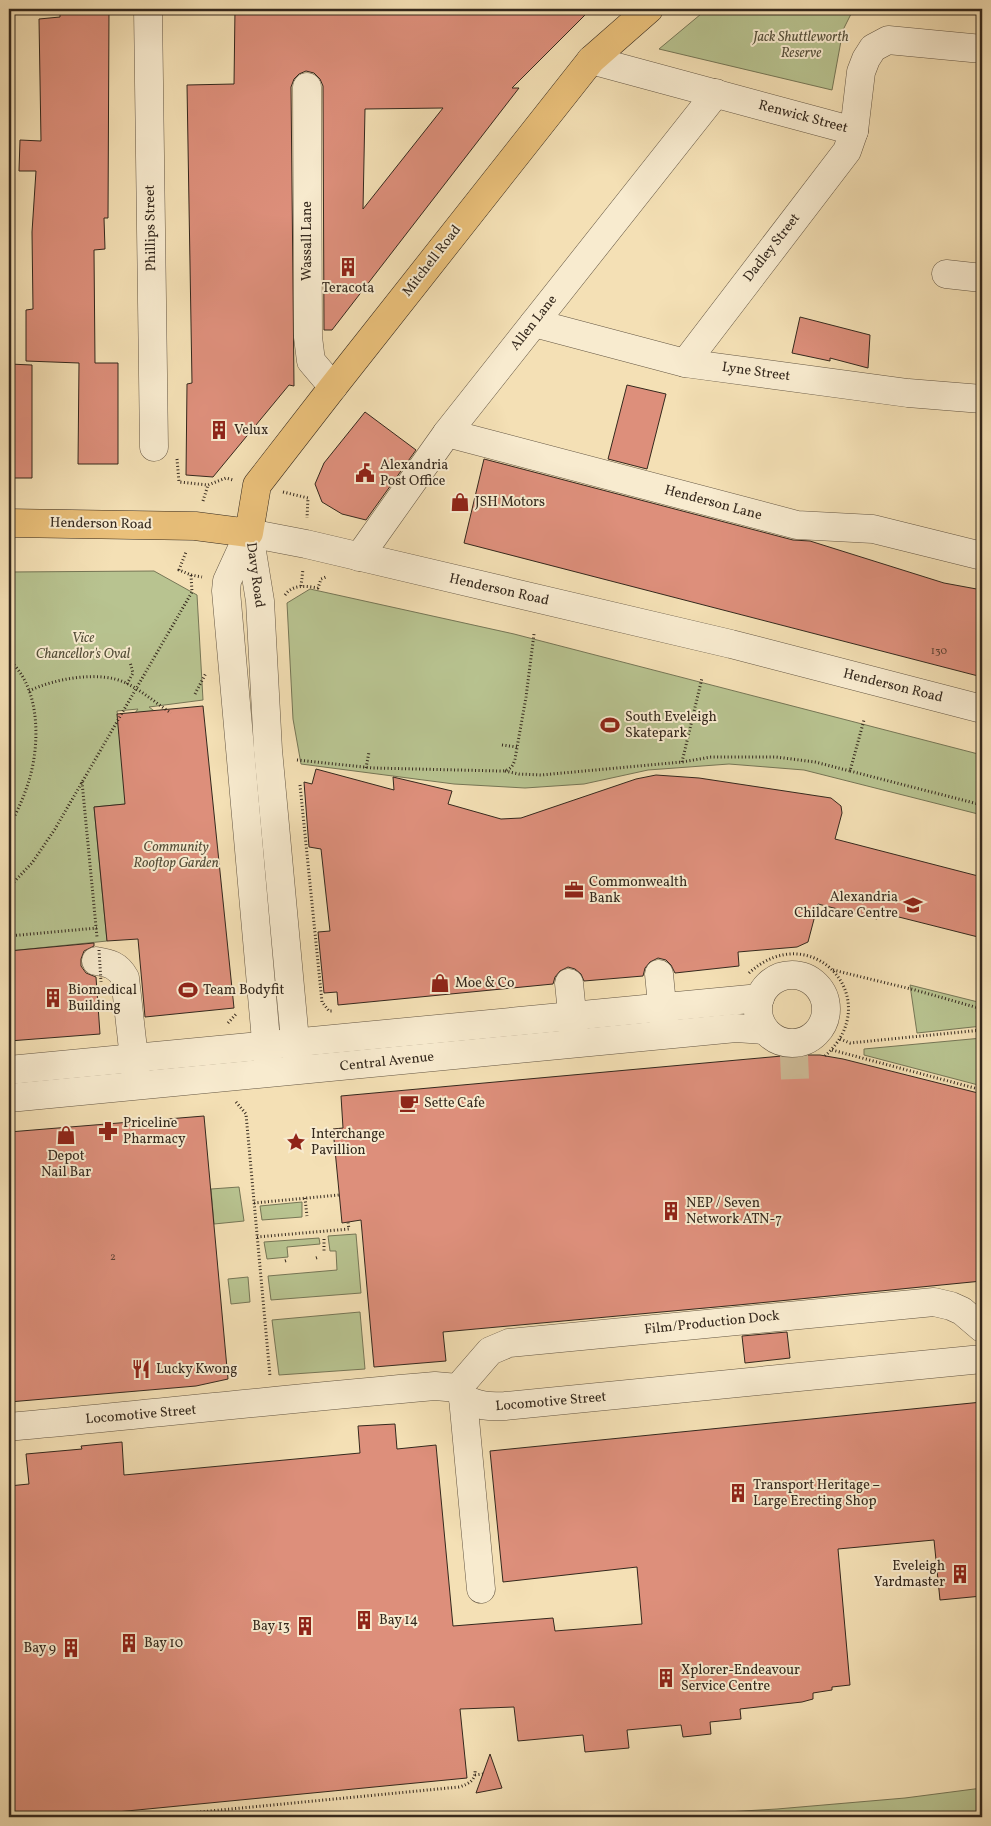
<svg xmlns="http://www.w3.org/2000/svg" width="991" height="1826" viewBox="0 0 991 1826" font-family="Vollkorn,serif">
	<rect width="100%" height="100%" fill="#f4e0b5"/>
	<filter id="stains"><feTurbulence type="fractalNoise" baseFrequency=".004" numOctaves="4"/><feColorMatrix values="0 0 0 0 .2 0 0 0 0 .09 0 0 0 0 .02 0 0 0 .5 -.17"/></filter>
	<radialGradient id="worn" r=".72"><stop offset=".6" stop-color="#630" stop-opacity="0"/><stop offset="1" stop-color="#630" stop-opacity=".3"/></radialGradient>
	<!-- green -->
	<g fill="#b8c390" stroke="#767656" fill-rule="evenodd">
		<path d="M707 9H882L880 11 852 12 843 30 832 90 659 49Z"/>
		<path d="M154 571 197 595 203 700 149 707 157 713 126 804 94 807 107 941 9 951V572ZM138 709 119 734 117 711Z"/>
		<path d="M310 589 514 634 982 755V815L804 770 729 764 648 770 584 784 525 788 454 784 301 764 293 719 287 603Z"/>
		<path d="M910 985 982 1003V1026L917 1033Z"/>
		<path d="M982 1038V1086L864 1055V1049Z"/>
		<path d="M239 1187 244 1221 214 1224 211 1189Z"/>
		<path d="M302 1202V1217L262 1220 260 1206Z"/>
		<path d="M356 1234 361 1293 271 1300 268 1276 337 1270 336 1251H330L328 1236Z"/>
		<path d="M319 1238 320 1244 287 1247 288 1257 267 1259 264 1242Z"/>
		<path d="M248 1277 250 1302 231 1304 228 1279Z"/>
		<path d="M360 1312 365 1369 279 1375 272 1320Z"/>
		<path d="M982 1788V1817H643L777 1809 905 1798Z"/>
	</g>
	<!-- building -->
	<g fill="#dd8f7b" stroke="#34281d" fill-rule="evenodd">
		<path d="M76 9H109L108 218H104L105 249 94 250 95 363H118V464H78L79 363 26 361V310L33 309 32 232 36 171H19L20 140 41 141 39 19 60 17V13H76Z"/>
		<path d="M235 9H591L512 88H519L332 330H324L323 86 320 79 314 73 306 71 299 74 294 79 291 87 294 386 289 385 213 477 186 475 187 384 192 383 187 85 234 84ZM443 108 363 209 365 109Z"/>
		<path d="M800 317 870 335 868 368 830 358V361L792 353Z"/>
		<path d="M9 364 32 365V478H9Z"/>
		<path d="M627 385 666 394 647 469 608 459Z"/>
		<path d="M365 412 416 450 366 520 342 514 322 502 315 484 324 463Z"/>
		<path d="M484 459 793 540 810 541 944 583 982 590V677L464 543Z"/>
		<path d="M203 706 234 1008 145 1017 138 939 107 941 94 807 125 804 117 714Z"/>
		<path d="M316 769 394 790 393 777 452 791 448 804 501 819 521 818 636 779 656 775 699 778 831 798 841 806 842 813 835 839 982 877V938L879 912 877 919 818 904 808 942 797 947 738 952 739 966 675 973 671 965 666 960 658 958 650 962 645 968 643 976 584 981 581 974 575 969 568 967 560 971 555 977 553 984 338 1005 337 992 324 993 318 932 330 931 321 849 309 847 304 782 312 784Z"/>
		<path d="M94 943V946L84 951 81 959V966L86 973 96 977 100 1034 9 1041V951Z"/>
		<path d="M793 1055H820L843 1059 982 1094V1281L738 1305 443 1332 446 1361 374 1367 361 1220 342 1223 333 1129 343 1128 341 1096Z"/>
		<path d="M204 1116 228 1379 196 1386 9 1402V1132Z"/>
		<path d="M787 1332 790 1358 745 1363 742 1336Z"/>
		<path d="M982 1402V1596L940 1600 934 1540 838 1549 850 1685 832 1687V1690L813 1693V1699L802 1702 740 1709 741 1719 710 1722 711 1734 683 1737 681 1725 627 1730 629 1748 585 1752 583 1735 518 1741 514 1707 460 1709 467 1778 65 1817H9V1486L29 1484 26 1454 82 1449 81 1446 122 1442 124 1475 360 1453 358 1426 395 1424 397 1449 436 1445 453 1626 553 1618 555 1631 642 1624 637 1567 503 1582 490 1451Z"/>
		<path d="M490 1754 502 1788 476 1793Z"/>
	</g>
	<g fill="none" stroke-linecap="round" stroke-linejoin="round">
		<!-- minor-tunnel -->
		<path stroke="#cebb97" stroke-width="28" stroke-dasharray="28 14" stroke-linecap="butt" d="M794 1055 795 1079"/>
		<!-- minor casing -->
		<g stroke="#645643" stroke-width="29">
			<g id="minor">
				<path d="M148 9 154 447"/>
				<path d="M591 60 854 131 861 72 866 59 873 48 888 40 982 49"/>
				<path d="M307 87 308 337 311 361 333 387"/>
				<path d="M946 274 982 278"/>
				<path d="M534 323 685 363 908 393 982 399"/>
				<path d="M685 363 847 151 854 131"/>
				<path d="M447 433 797 525 873 529 982 556"/>
				<path d="M249 533 306 544 731 644 982 709"/>
				<path d="M249 533 227 581 226 591 268 1063"/>
				<path d="M249 533 260 601 268 750 297 1062"/>
				<path d="M359 557 447 433 716 93"/>
				<path d="M96 961C109 963 118 965 125 978L136 1076"/>
				<path d="M659 974 664 1025"/>
				<circle cx="792" cy="1009" r="34"/>
				<path d="M569 983 574 1033"/>
				<path d="M9 1070 760 998"/>
				<path d="M9 1098 736 1028 765 1030"/>
				<path d="M458 1388 490 1351 509 1343 934 1302 951 1306 962 1311 982 1328"/>
				<path d="M463 1398 481 1589"/>
				<path d="M9 1427C151 1414 293 1398 435 1386L458 1388 463 1398C479 1406 488 1407 505 1406L982 1359"/>
			</g>
		</g>
		<!-- major casing -->
		<g stroke="#34281d" stroke-width="29">
			<path id="major" d="M9 523 195 526 249 533 257 485 333 387 591 60 649 9"/>
		</g>
		<!-- path -->
		<g stroke="#34281d" stroke-width="3" stroke-dasharray="1 2.5" stroke-linecap="butt">
			<path d="M177 459 179 482 208 485 226 478 233 480"/>
			<path d="M283 492 308 498 307 518"/>
			<path d="M203 501 208 485"/>
			<path d="M191 575 202 577"/>
			<path d="M301 586 303 569"/>
			<path d="M285 595C293 584 306 586 318 588L321 579 326 577"/>
			<path d="M9 660C40 687 40 741 30 777 25 795 17 812 9 827"/>
			<path d="M127 684 133 673 130 662"/>
			<path d="M29 691C53 679 100 670 126 683 142 691 156 703 171 713"/>
			<path d="M195 694 206 673"/>
			<path d="M502 745 517 747"/>
			<path d="M297 760 373 768 501 771C509 771 513 767 515 759L526 697 534 634"/>
			<path d="M682 762 702 678"/>
			<path d="M366 768 369 752"/>
			<path d="M505 771 519 774 541 775 682 762 711 757H776L815 762 850 771 864 720"/>
			<path d="M850 771 982 805"/>
			<path d="M82 782 97 937"/>
			<path d="M300 785 322 1002 329 1011H333"/>
			<path d="M9 887 32 863 55 829 192 592 191 575 179 570 186 552"/>
			<path d="M9 936 97 928"/>
			<path d="M833 970 915 990 982 1009"/>
			<path d="M749 973C811 916 888 999 825 1056"/>
			<path d="M228 1023 237 1013"/>
			<path d="M840 1039 850 1043 982 1030"/>
			<path d="M832 1050 982 1090"/>
			<path d="M236 1102 246 1114 270 1376"/>
			<path d="M305 1198 307 1216"/>
			<path d="M254 1203 339 1195"/>
			<path d="M257 1237 349 1229 348 1222"/>
			<path d="M324 1239V1253"/>
			<path d="M316 1258 319 1257"/>
			<path d="M285 1261 288 1260"/>
			<path d="M475 1775 483 1774"/>
			<path d="M148 1817 459 1787C469 1784 476 1780 475 1769"/>
		</g>
		<!-- minor -->
		<use href="#minor" stroke="#f8ebcf" stroke-width="28"/>
		<!-- major -->
		<use href="#major" stroke="#eac07a" stroke-width="28"/>
		<!-- path-bridge -->
		<path stroke="#34281d" stroke-width="3" stroke-dasharray="1 2.5" stroke-linecap="butt" d="M99 950 101 982"/>
	</g>
	<!-- icons -->
	<defs>
		<g id="building-bare" transform="scale(1.5)"><path d="M-4-6H4V6H1V3H-1V6H-4ZM-2.5-4.3h1.7v1.8h-1.7ZM.8-4.3h1.7v1.8H.8ZM-2.5-1h1.7V.8h-1.7ZM.8-1h1.7V.8H.8Z" fill="#8f2418" stroke="#f8ebcf" stroke-width="2.5" paint-order="stroke"/></g>
		<g id="civic-bare" transform="scale(1.5)"><path d="M-.6-6.5H3V-4.5H.6V-3L4-1V1h2V6H-6V1h2V-1L-.6-3ZM-1.2 2.5V6h2.4V2.5Z" fill="#8f2418" stroke="#f8ebcf" stroke-width="2.5" paint-order="stroke"/></g>
		<g id="shop-bare" transform="scale(1.5)"><path d="M-5-2.5h2.3a2.7 3.5 0 0 1 5.4 0H5L5.5 6h-11ZM-1.5-2.5h3a1.5 2.3 0 0 0-3 0Z" fill="#8f2418" stroke="#f8ebcf" stroke-width="2.5" paint-order="stroke"/></g>
		<g id="stadium-bare" transform="scale(1.5)"><path d="M0-5a6.5 5 0 1 0 0 10a6.5 5 0 1 0 0-10ZM-3.5-1.8h7v3.6h-7Z" fill="#8f2418" stroke="#f8ebcf" stroke-width="2.5" paint-order="stroke"/></g>
		<g id="office-bare" transform="scale(1.5)"><path d="M-6-3h4V-5.5h4V-3h4V5H-6ZM-1-4.5V-3h2v-1.5ZM-6 0V1H6V0Z" fill="#8f2418" stroke="#f8ebcf" stroke-width="2.5" paint-order="stroke"/></g>
		<g id="school-bare" transform="scale(1.5)"><path d="M0-5L7-2L0 1L-7-2ZM-4 1L0 2.5L4 1V4Q0 6-4 4Z" fill="#8f2418" stroke="#f8ebcf" stroke-width="2.5" paint-order="stroke"/></g>
		<g id="cafe-bare" transform="scale(1.5)"><path d="M-5.5-4.5H6V0H3Q3 3.5 0 3.5H-2.5Q-5.5 3.5-5.5 0ZM3-3.2v2h1.7v-2ZM-6 4.5H4V6H-6Z" fill="#8f2418" stroke="#f8ebcf" stroke-width="2.5" paint-order="stroke"/></g>
		<g id="pharmacy-bare" transform="scale(1.5)"><path d="M-2-6h4v4h4v4h-4v4h-4v-4h-4v-4h4Z" fill="#8f2418" stroke="#f8ebcf" stroke-width="2.5" paint-order="stroke"/></g>
		<g id="sight-bare" transform="scale(1.5)"><path d="M0-6L1.8-2.2L6-1.7L2.9 1.2L3.7 5.4L0 3.3L-3.7 5.4L-2.9 1.2L-6-1.7L-1.8-2.2Z" fill="#8f2418" stroke="#f8ebcf" stroke-width="2.5" paint-order="stroke"/></g>
		<g id="restaurant-bare" transform="scale(1.5)"><path d="M-5-6h1v4h1v-4h1v4h1v-4h1v5L-1.5 .5V6h-2V.5L-5-1ZM5-6V6H3V1.5H1.5Q1.5-4 5-6Z" fill="#8f2418" stroke="#f8ebcf" stroke-width="2.5" paint-order="stroke"/></g>
	</defs>
	<g fill-rule="evenodd">
		<use href="#building-bare" x="348" y="267"/>
		<use href="#building-bare" x="219" y="430"/>
		<use href="#civic-bare" x="365" y="473"/>
		<use href="#shop-bare" x="460" y="502"/>
		<use href="#stadium-bare" x="610" y="725"/>
		<use href="#office-bare" x="574" y="890"/>
		<use href="#school-bare" x="913" y="905"/>
		<use href="#shop-bare" x="440" y="983"/>
		<use href="#stadium-bare" x="188" y="990"/>
		<use href="#building-bare" x="53" y="998"/>
		<use href="#cafe-bare" x="409" y="1103"/>
		<use href="#pharmacy-bare" x="108" y="1131"/>
		<use href="#shop-bare" x="66" y="1135"/>
		<use href="#sight-bare" x="296" y="1142"/>
		<use href="#building-bare" x="671" y="1211"/>
		<use href="#restaurant-bare" x="141" y="1369"/>
		<use href="#building-bare" x="738" y="1493"/>
		<use href="#building-bare" x="960" y="1574"/>
		<use href="#building-bare" x="364" y="1620"/>
		<use href="#building-bare" x="305" y="1626"/>
		<use href="#building-bare" x="129" y="1643"/>
		<use href="#building-bare" x="71" y="1648"/>
		<use href="#building-bare" x="666" y="1678"/>
	</g>
	<g text-anchor="middle" dominant-baseline="central" stroke-width="4" stroke-linejoin="round" paint-order="stroke">
		<!-- number labels -->
		<g font-size="11" fill="#5e4234">
			<text x="939" y="651">130</text>
			<text x="113" y="1257">2</text>
		</g>
		<!-- park labels -->
		<g font-size="14" font-style="italic" fill="#554f3a" stroke="#f8ebcf">
			<text x="801" y="37">Jack Shuttleworth<tspan x="801" dy="16">Reserve</tspan></text>
			<text x="83" y="638">Vice<tspan x="83" dy="16">Chancellor's Oval</tspan></text>
			<text x="176" y="847">Community<tspan x="176" dy="16">Rooftop Garden</tspan></text>
		</g>
		<!-- street labels -->
		<g font-size="14" fill="#34281d" stroke="#f8ebcf">
			<text transform="translate(803 117) rotate(15)">Renwick Street</text>
			<text transform="translate(151 228) rotate(-91)">Phillips Street</text>
			<text transform="translate(307 241) rotate(-90)">Wassall Lane</text>
			<text transform="translate(772 248) rotate(-52)">Dadley Street</text>
			<text transform="translate(432 261) rotate(-52)">Mitchell Road</text>
			<text transform="translate(534 323) rotate(-52)">Allen Lane</text>
			<text transform="translate(756 372) rotate(8)">Lyne Street</text>
			<text transform="translate(713 503) rotate(15)">Henderson Lane</text>
			<text transform="translate(101 524) rotate(1)">Henderson Road</text>
			<text transform="translate(255 575) rotate(82)">Davy Road</text>
			<text transform="translate(499 590) rotate(13)">Henderson Road</text>
			<text transform="translate(893 686) rotate(14)">Henderson Road</text>
			<text transform="translate(387 1062) rotate(-6)">Central Avenue</text>
			<text transform="translate(712 1323) rotate(-6)">Film/Production Dock</text>
			<text transform="translate(551 1402) rotate(-5)">Locomotive Street</text>
			<text transform="translate(141 1415) rotate(-5)">Locomotive Street</text>
		</g>
		<!-- poi labels -->
		<g font-size="14" fill="#34281d" stroke="#f8ebcf" text-anchor="start">
			<text x="348" y="288" text-anchor="middle">Teracota</text>
			<text x="234" y="430">Velux</text>
			<text x="380" y="465">Alexandria<tspan x="380" dy="16">Post Office</tspan></text>
			<text x="475" y="502">JSH Motors</text>
			<text x="625" y="717">South Eveleigh<tspan x="625" dy="16">Skatepark</tspan></text>
			<text x="589" y="882">Commonwealth<tspan x="589" dy="16">Bank</tspan></text>
			<text x="898" y="897" text-anchor="end">Alexandria<tspan x="898" dy="16">Childcare Centre</tspan></text>
			<text x="455" y="983">Moe &amp; Co</text>
			<text x="68" y="990">Biomedical<tspan x="68" dy="16">Building</tspan></text>
			<text x="203" y="990">Team Bodyfit</text>
			<text x="424" y="1103">Sette Cafe</text>
			<text x="123" y="1123">Priceline<tspan x="123" dy="16">Pharmacy</tspan></text>
			<text x="311" y="1134">Interchange<tspan x="311" dy="16">Pavillion</tspan></text>
			<text x="66" y="1156" text-anchor="middle">Depot<tspan x="66" dy="16">Nail Bar</tspan></text>
			<text x="686" y="1203">NEP / Seven<tspan x="686" dy="16">Network ATN-7</tspan></text>
			<text x="156" y="1369">Lucky Kwong</text>
			<text x="753" y="1485">Transport Heritage –<tspan x="753" dy="16">Large Erecting Shop</tspan></text>
			<text x="945" y="1566" text-anchor="end">Eveleigh<tspan x="945" dy="16">Yardmaster</tspan></text>
			<text x="379" y="1620">Bay 14</text>
			<text x="290" y="1626" text-anchor="end">Bay 13</text>
			<text x="144" y="1643">Bay 10</text>
			<text x="56" y="1648" text-anchor="end">Bay 9</text>
			<text x="681" y="1670">Xplorer-Endeavour<tspan x="681" dy="16">Service Centre</tspan></text>
		</g>
	</g>
	<!-- margin -->
	<rect width="991" height="1826" fill="none" stroke="#f4e0b5" stroke-width="30"/>
	<rect x="10" y="10" width="971" height="1806" fill="none" stroke="#34281d" stroke-width="2.5"/>
	<rect x="15" y="15" width="961" height="1796" fill="none" stroke="#34281d"/>
	<rect width="100%" height="100%" filter="url(#stains)"/>
	<rect width="100%" height="100%" fill="url(#worn)"/>
</svg>
